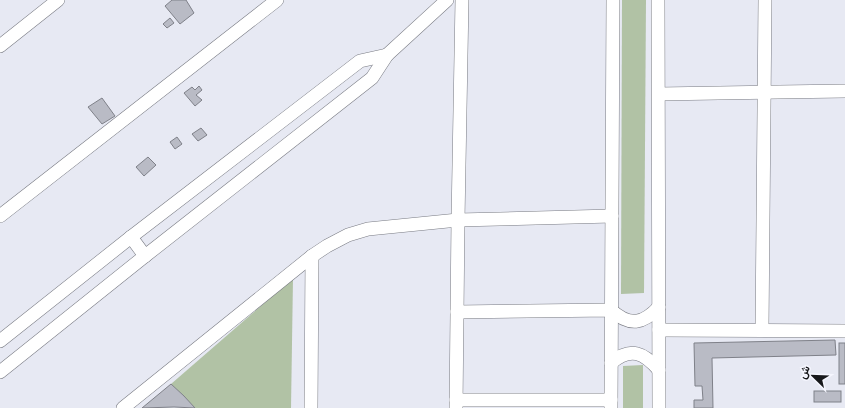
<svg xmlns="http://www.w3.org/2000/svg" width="845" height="408" viewBox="0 0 845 408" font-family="'Source Sans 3',Vazirmatn,sans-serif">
	<rect width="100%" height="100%" fill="#e7e9f3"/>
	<!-- green -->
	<g fill="#b1c2a5">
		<path d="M622 0H646L644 293 621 294Z"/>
		<path d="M293 278 291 408H195L171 384Z"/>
		<path d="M643 365V408H623V366Z"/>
	</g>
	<!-- building -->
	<g fill="#b9bbc5" stroke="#7f8189">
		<path d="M172 0H186L194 13 180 24 165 6Z"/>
		<path d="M170 18 174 23 167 28 163 24Z"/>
		<path d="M199 86 202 90 196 95 202 100 195 106 184 93 192 87 195 90Z"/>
		<path d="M102 98 115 116 102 124 88 107Z"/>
		<path d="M201 128 207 135 198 141 192 134Z"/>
		<path d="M177 137 182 144 175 149 170 142Z"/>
		<path d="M148 157 156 165 144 176 136 167Z"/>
		<path d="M835 340 836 355 712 358 713 408H694V400H703L702 386H695L694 343Z"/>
		<rect x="839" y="343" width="6" height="41"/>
		<path d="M171 384 184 396 195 408 174 407 142 408Z"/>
		<rect x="814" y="391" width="27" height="11"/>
	</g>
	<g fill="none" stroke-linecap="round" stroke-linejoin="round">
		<!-- minor casing -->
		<g stroke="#797b83" stroke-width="14">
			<g id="minor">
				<path d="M658 0 659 408"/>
				<path d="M0 46 58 0"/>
				<path d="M659 94 845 91"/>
				<path d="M0 216 277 0"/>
				<path d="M131 237 145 256"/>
				<path d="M457 312 611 310C630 327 643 324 659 307"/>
				<path d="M659 330 845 331"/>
				<path d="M762 330 765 0"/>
				<path d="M0 341 131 237 360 61 387 55"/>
				<path d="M611 363C631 346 644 353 659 370"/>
				<path d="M0 372 145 256 372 78 387 55 447 0"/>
				<path d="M456 400H611"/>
				<path d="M123 408 312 256 327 246 348 235 368 229 458 220 612 216"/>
				<path d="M311 408 312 256"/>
				<path d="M456 408 458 220 462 0"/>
				<path d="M611 408 613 0"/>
			</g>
		</g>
		<!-- minor -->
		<use href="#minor" stroke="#fff" stroke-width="13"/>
	</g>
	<!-- north arrow -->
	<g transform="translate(813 376) rotate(293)" stroke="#f5f6fe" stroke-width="3" paint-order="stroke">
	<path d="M0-3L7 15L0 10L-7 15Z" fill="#17181b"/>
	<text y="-6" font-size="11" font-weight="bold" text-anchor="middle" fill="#17181b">ش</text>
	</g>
</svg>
